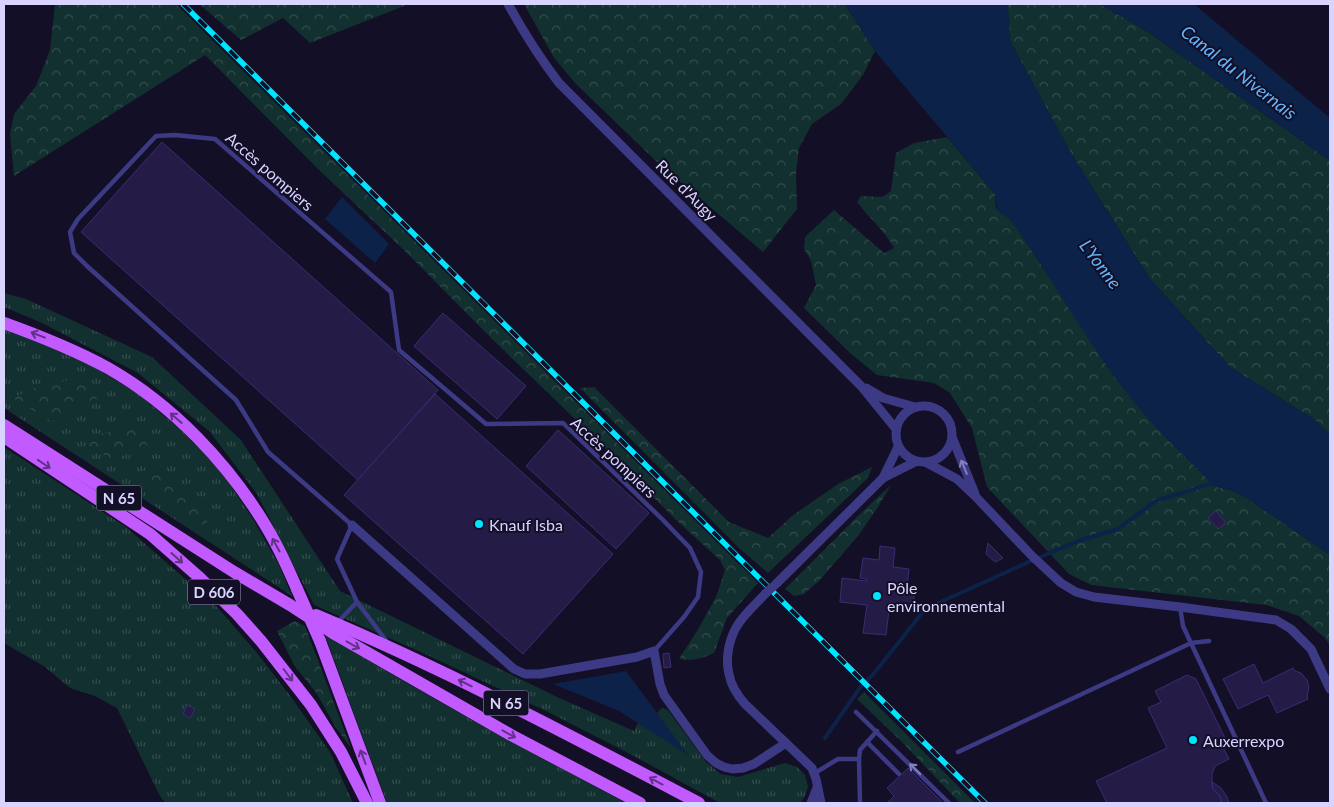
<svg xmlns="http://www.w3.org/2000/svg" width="1334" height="807" viewBox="0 0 1334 807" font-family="Lato,sans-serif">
	<defs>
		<pattern id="grass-tufts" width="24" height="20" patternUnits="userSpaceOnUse" patternTransform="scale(1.25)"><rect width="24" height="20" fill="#12302f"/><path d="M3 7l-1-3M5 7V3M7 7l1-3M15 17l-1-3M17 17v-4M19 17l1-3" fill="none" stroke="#344d4e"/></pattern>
		<pattern id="forest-crowns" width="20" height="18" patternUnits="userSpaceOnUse" patternTransform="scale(1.25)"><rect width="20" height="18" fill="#12302f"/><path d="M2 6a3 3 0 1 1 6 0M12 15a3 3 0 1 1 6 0" fill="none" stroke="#344d4e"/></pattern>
	</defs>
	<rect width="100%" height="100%" fill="#130f26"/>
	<!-- grass -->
	<g fill="url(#grass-tufts)">
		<path d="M4 293 26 299 152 357 241 440 340 591 557 697 634 731 642 714 650 720 662 708 668 710 706 762 721 774 738 777 785 763 797 767 805 775 808 787 804 798 800 803H720L632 755 548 712 423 653 314 605 257 494 210 432 138 373 40 322 4 307Z"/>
		<path d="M4 329 37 339 93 366 137 393 183 432 221 471 253 519 279 565 292 596 4 408Z"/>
		<path d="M4 447 126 527 217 607 257 653 291 697 330 752 353 803H165L159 794 117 708 95 696 70 688 45 667 4 643Z"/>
		<path d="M325 635 412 686 486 728 626 803H387Z"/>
	</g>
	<!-- forest -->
	<g fill="url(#forest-crowns)">
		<path d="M55 4H176L758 583 727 618 714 653C701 659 693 661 679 659L697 631 716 597 725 570 720 560 676 520 600 443 493 340 405 251 318 169 205 55 14 176 10 134 14 114 36 86 50 50Z"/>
		<path d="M199 4H409L310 43 283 18 241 40Z"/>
		<path d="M524 4H845L875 51 863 75 841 104 812 124 799 148 796 174 797 209 763 252 656 161 576 84 554 58Z"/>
		<path d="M1006 4H1100L1148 32 1322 155 1330 160V434L1315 420 1230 367 1150 279 1072 155 1010 41 1008 10Z"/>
		<path d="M947 137 995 194 996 208 1000 212 1010 219 1015 225 1112 373 1136 404 1169 441 1209 480 1212 486 1231 490 1247 498 1330 555V646L1325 638 1299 616 1266 605 1091 585 1069 574 987 487 972 428 950 393 934 383 877 375 850 353 804 308 816 285 811 261 804 249 805 237 834 210 884 253 894 248C884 230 869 218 857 202L861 196 882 197 891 191 896 153 914 143Z"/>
		<path d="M68 380H77L100 398 75 405 52 422 13 398 32 389Z"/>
		<path d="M594 387 729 522 768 538 792 516 838 484 872 467 868 478 768 573 739 548 580 388Z"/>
		<path d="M128 425 148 445 113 460 87 445 89 438Z"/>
		<path d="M146 470 161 473 179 481 196 502 214 533 135 475Z"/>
		<path d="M891 485 878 507 858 536 819 581 804 594 794 596 785 589 864 510Z"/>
		<path d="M295 621 305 626 351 748 336 728 317 694 294 665 277 631Z"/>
		<path d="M864 692 975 803H960L902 742 857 699Z"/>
	</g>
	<!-- water -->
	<g fill="#0c2248">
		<path d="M845 4H1006L1008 10 1010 41 1072 155 1150 279 1230 367 1315 420 1330 434V555L1247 498 1231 490 1212 486 1209 480C1174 447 1139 412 1111 372 1076 323 1046 269 1010 219 996 210 997 211 995 194L875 51Z"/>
		<path d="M1100 4H1194L1330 118V160L1322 155 1148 32Z"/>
		<path d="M342 197 389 244 375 263 325 219Z"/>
		<path d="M626 671 688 755 619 711 553 684Z"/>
	</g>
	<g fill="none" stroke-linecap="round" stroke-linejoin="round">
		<!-- stream -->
		<path stroke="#0c2248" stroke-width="4" d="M825 738 859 689 876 671 925 609 1031 561 1078 541 1118 529 1157 500 1189 491 1213 482"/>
	</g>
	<!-- building -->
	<g fill="#241b47" stroke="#3b2d73">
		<path d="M162 142 438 390 358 480 81 232Z"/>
		<path d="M443 313 526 386 497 419 414 346Z"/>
		<path d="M435 394 613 554 523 654 344 495Z"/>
		<path d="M558 430 649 513 616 549 526 466Z"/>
		<path d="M1216 511 1226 523 1218 529 1208 518Z"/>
		<path d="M988 543 1003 558 995 562 986 554Z"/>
		<path d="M880 546 895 548 893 567 909 569 907 589 915 590 913 605 890 602 886 635 863 633 867 605 840 602 842 578 866 581 867 579 860 578 863 558 879 560Z"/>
		<path d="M669 653 671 667 664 668 663 654Z"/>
		<path d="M1254 664 1263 683 1293 668 1295 671 1301 673 1307 680 1309 687 1307 696 1308 699 1277 713 1268 695 1238 709 1223 679Z"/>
		<path d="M1187 675 1196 679 1225 738 1220 741 1229 759 1215 766 1212 774V782L1213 789 1220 796 1222 803H1107L1096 781 1167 748 1148 708 1161 702 1155 691Z"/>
		<path d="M187 705 195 709 190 718 183 714Z"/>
		<path d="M908 768 943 803H887L894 796 887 788Z"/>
		<path d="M1212 782 1221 788 1227 797 1229 803H1222L1220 796 1213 789Z"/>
	</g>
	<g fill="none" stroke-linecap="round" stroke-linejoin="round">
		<!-- service -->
		<g stroke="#3d3a85" stroke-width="4.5">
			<path d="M1180 607 1183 626 1266 803"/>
			<path d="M337 623 357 602"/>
			<path d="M388 643 357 602 337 559 352 525 268 452 236 400 87 266 74 253 70 232 78 219 156 136 175 135 215 139 391 292 399 350 486 424 563 423 662 519 690 548 701 572 698 597 684 617 654 651"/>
			<path d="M856 712 949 803"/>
			<path d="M867 742 899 774"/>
			<path d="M958 752 1191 643 1209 641"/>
			<path d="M815 773 838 759H859"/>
			<path d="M860 803 859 759 860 750 877 731"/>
		</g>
		<!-- minor -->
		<g stroke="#3d3a85" stroke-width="9">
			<path d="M508 4C524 33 539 57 559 83L861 386 896 429"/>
			<path d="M866 388 883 398 915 407"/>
			<circle cx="924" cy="434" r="28"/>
			<path d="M952 437 975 494"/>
			<path d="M927 463 957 479 976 497 1033 557 1061 583 1076 592 1094 597 1180 607 1276 620 1291 629 1311 649 1330 689"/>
			<path d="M883 478 898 447"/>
			<path d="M352 525 514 669 525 674H540L637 657 654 651 660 684 664 695 707 755 716 763 724 767 732 769 743 768 754 764 786 743"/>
			<path d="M777 583 883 478 915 462"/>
			<path d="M765 594C756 604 744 614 737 626 729 639 725 659 729 674 731 686 738 696 745 704L812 768 816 779 821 803"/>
			<path d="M811 803 817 788"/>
		</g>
		<!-- primary -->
		<g stroke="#c25bff" stroke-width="12">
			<path d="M4 323C40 336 75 350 108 368 173 405 229 464 267 528 279 548 288 568 297 589"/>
			<path d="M4 425 234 572 290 605 333 633 511 735 640 803"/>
			<path d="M4 437 150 534 200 578 237 614 261 641 311 705 341 752 367 803"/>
			<path d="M316 615C447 670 573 737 699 803"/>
			<path d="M320 641 380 803"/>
		</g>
		<!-- rail casing -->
		<g stroke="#00e5ff" stroke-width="5.5">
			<path id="rail" d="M183 4 985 803"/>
		</g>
		<!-- rail -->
		<use href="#rail" stroke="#130f26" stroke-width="4" stroke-dasharray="11" stroke-linecap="butt"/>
		<!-- minor-bridge -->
		<path stroke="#3d3a85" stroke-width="9" d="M765 594 777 583"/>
		<!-- primary-bridge -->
		<path stroke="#c25bff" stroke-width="12" d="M297 589 320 641"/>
	</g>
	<!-- one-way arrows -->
	<defs><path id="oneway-shaft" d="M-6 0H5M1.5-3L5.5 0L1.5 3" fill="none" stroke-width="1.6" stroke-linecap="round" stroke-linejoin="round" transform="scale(1.25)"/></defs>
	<g stroke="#623188">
		<use href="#oneway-shaft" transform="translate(38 335) rotate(-159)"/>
		<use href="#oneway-shaft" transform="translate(176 418) rotate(-139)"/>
		<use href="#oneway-shaft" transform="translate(44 464) rotate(34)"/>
		<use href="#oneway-shaft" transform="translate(276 545) rotate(-119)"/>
		<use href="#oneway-shaft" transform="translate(177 558) rotate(42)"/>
		<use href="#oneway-shaft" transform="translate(353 645) rotate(29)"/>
		<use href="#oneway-shaft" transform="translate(288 675) rotate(53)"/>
		<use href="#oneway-shaft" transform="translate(465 683) rotate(-154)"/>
		<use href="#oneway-shaft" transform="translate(509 734) rotate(29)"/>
		<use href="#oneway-shaft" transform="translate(363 757) rotate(-111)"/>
		<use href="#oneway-shaft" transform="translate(656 781) rotate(-152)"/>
	</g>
	<g stroke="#837fbc">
		<use href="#oneway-shaft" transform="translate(964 467) rotate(-112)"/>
		<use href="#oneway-shaft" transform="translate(915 769) rotate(-135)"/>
	</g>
	<!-- markers -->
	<g fill="#00e5ff" stroke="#130f26" stroke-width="2">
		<circle cx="479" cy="524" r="5"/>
		<circle cx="877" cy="596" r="5"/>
		<circle cx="1193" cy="740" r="5"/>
	</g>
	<g text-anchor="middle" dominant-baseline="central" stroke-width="4" stroke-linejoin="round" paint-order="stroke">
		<!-- shield labels -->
		<g fill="#130f26" stroke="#9e99be" stroke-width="1">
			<rect x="96.5" y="485.5" width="45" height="25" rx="4"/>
			<rect x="188" y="579.5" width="52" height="25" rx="4"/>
			<rect x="483.5" y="690.5" width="45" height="25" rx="4"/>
		</g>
		<g font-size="15" font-weight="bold" fill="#d9d4ff">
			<text x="119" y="498">N 65</text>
			<text x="214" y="592">D 606</text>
			<text x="506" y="703">N 65</text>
		</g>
		<!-- street labels -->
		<g font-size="16" fill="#d9d4ff" stroke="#130f26">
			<text transform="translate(270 171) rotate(41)">Accès pompiers</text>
			<text transform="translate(687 190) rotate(45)">Rue d'Augy</text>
			<text transform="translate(614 457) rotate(43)">Accès pompiers</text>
		</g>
		<!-- poi labels -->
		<g font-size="16" fill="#d9d4ff" stroke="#130f26" text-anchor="start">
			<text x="489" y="524">Knauf Isba</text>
			<text x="887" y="587">Pôle<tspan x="887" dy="18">environnemental</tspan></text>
			<text x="1203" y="740">Auxerrexpo</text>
		</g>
		<!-- water labels -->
		<g font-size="18" font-style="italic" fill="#62b6ff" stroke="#130f26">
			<text transform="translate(1239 72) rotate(38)">Canal du Nivernais</text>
			<text transform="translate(1101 264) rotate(53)">L'Yonne</text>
		</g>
	</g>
	<!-- border -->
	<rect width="1334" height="807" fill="none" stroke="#d9d4ff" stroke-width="10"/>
</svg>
